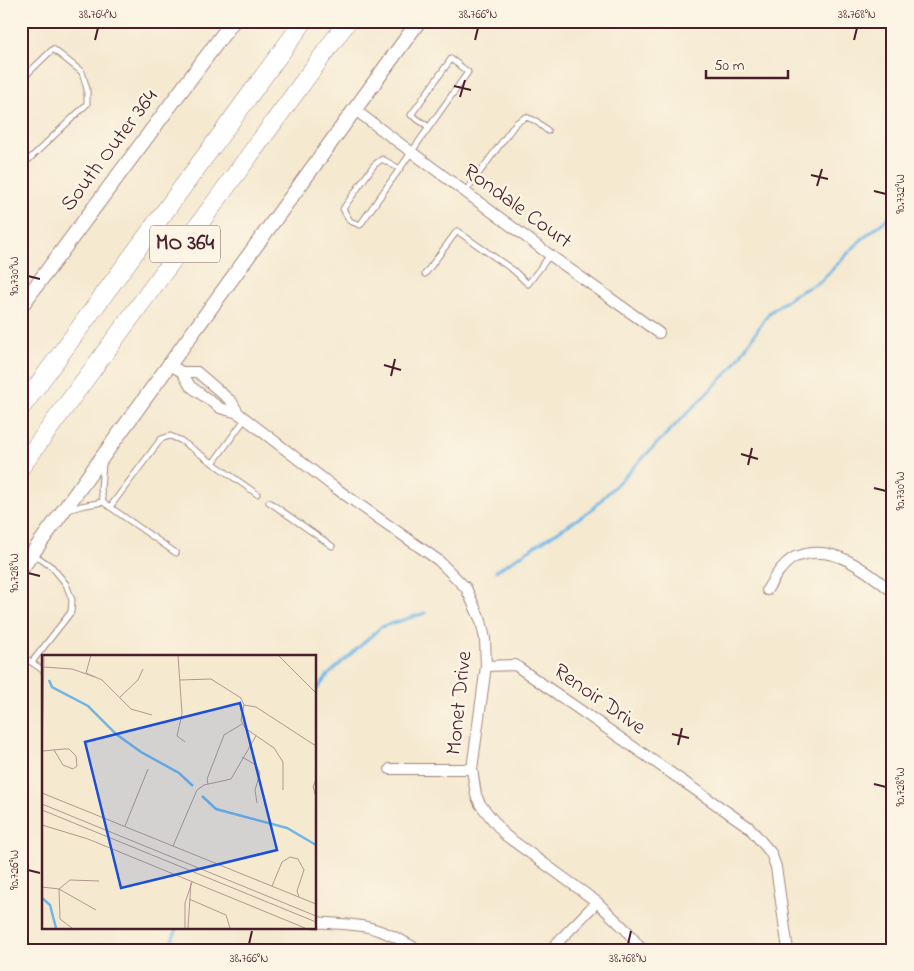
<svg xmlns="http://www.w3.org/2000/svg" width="914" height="971" viewBox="0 0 914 971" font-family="'Indie Flower',sans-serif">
	<rect width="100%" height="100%" fill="#fcf5e5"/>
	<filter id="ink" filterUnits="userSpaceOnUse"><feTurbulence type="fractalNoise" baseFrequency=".02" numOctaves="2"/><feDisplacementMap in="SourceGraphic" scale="10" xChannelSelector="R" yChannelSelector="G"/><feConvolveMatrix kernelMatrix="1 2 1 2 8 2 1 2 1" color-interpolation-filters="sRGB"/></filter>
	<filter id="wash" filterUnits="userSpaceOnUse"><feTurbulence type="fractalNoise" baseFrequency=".0096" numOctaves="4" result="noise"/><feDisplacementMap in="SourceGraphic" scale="20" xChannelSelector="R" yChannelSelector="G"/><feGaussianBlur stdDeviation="1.12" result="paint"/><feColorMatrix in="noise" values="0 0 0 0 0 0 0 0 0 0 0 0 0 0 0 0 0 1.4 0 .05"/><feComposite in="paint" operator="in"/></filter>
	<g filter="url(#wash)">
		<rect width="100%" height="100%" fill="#f5e9d0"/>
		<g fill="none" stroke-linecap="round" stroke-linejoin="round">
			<!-- stream -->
			<g stroke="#6fb7e7" stroke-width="3">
				<path d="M496 571 590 511 731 369 769 313 794 295 821 281 861 240 893 214"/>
				<path d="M315 692 328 675 381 627 425 613"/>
				<path d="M167 950 178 927"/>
			</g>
		</g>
	</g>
	<g filter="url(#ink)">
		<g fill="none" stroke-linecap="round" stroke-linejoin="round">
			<!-- lane casing -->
			<g stroke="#a0847e" stroke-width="7">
				<g id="lane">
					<path d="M21 80 53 49 82 72 87 89V104L21 167"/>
					<path d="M400 169 382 159 374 165 343 209 350 221 360 225 468 72 451 59 411 115 429 127"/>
					<path d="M465 192 516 123 526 117 536 121 548 131"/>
					<path d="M425 274 457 231 513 270 528 284 550 255"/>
					<path d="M213 463 245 419"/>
					<path d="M103 502 101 489 103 463"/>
					<path d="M269 502 332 546"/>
					<path d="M110 507 176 553"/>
					<path d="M68 510 81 506 103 502 110 507 161 439 170 436 180 440 257 494"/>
					<path d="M21 655 44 671"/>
					<path d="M32 662 71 612 72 600 66 584 52 567 33 554"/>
				</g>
			</g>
			<!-- street casing -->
			<g stroke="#a0847e" stroke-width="12">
				<g id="street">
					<path d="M355 110 550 255 659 333"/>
					<path d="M170 365 182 372 190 386 220 408 238 413 334 487 438 560 466 588 481 621 485 639 486 666 472 769 476 795 480 804 505 835 597 902 627 931 642 950"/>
					<path d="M182 372H197L232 402 238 413"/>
					<path d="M767 590C774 578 782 564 795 557 798 556 803 555 806 554 839 547 869 573 893 592"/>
					<path d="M486 666 515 665 749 827 771 853 776 867 788 950"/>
					<path d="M390 769H472"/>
					<path d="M315 922C332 924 350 923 367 927 385 931 402 940 418 950"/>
					<path d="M550 950 597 902"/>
				</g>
			</g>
			<!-- secondary casing -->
			<g stroke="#a0847e" stroke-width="16">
				<g id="secondary">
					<path d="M21 306 233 21"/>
					<path d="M21 569 419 21"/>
				</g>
			</g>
			<!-- highway casing -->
			<g stroke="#a0847e" stroke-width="19">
				<g id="highway">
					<path d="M21 408 304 21"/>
					<path d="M21 467 348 21"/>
				</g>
			</g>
			<!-- lane -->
			<use href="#lane" stroke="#fff" stroke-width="5"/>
			<!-- street -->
			<use href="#street" stroke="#fff" stroke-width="10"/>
			<!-- secondary -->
			<use href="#secondary" stroke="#fff" stroke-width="14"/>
			<!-- highway -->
			<use href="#highway" stroke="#fff" stroke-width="18"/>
		</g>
	</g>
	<!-- ticks -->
	<path fill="none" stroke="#4a1f2b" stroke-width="2" d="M95 40 98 28M475 40 478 28M854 40 857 28M454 86 471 90M460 97 465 80M811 175 828 179M817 186 822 169M874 191 886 194M28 276 40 279M384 365 401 370M391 376 395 359M741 454 758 459M748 465 752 448M874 488 886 491M28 573 40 576M672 734 689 738M678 745 682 728M874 784 886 787M28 870 40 873M249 944 252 931M628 944 631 931"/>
	<g text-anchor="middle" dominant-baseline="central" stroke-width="5" stroke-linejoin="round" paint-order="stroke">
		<!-- shield labels -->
		<rect fill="#fcf5e5" stroke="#7f5f63" stroke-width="1" x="150" y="225.5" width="70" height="37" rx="4"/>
		<g font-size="21" font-weight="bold" fill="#4a1f2b">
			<text x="185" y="244">MO 364</text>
		</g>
		<!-- street labels -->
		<g font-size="22" fill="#4a1f2b" stroke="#fcf5e5">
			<text transform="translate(110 151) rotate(-53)">South Outer 364</text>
			<text transform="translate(517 207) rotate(36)">Rondale Court</text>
			<text transform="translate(599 700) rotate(35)">Renoir Drive</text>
			<text transform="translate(460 703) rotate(-84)">Monet Drive</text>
		</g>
	</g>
	<!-- overview -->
	<g transform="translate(42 655)">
		<rect width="274" height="274" fill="#f5e9d0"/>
		<path fill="none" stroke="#6fb7e7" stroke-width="2.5" d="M7 25 10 32 46 51 74 79 99 97 137 118 151 131M160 141 174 154 245 173 274 190M0 243 8 250 14 273"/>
		<path fill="none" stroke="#b1988e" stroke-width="1" d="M136 0 140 59 135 81 143 87M236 0 274 38M2 12 30 14 53 22M44 18 60 25 89 54 110 60M44 18 49 0M138 25 169 24 199 43 202 50 199 65 203 73 232 93 241 107V135M77 43 96 25 101 14M202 50 214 52 274 91M1 96 22 94H27L34 101 35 111 31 114 21 110 12 95M200 102 214 110 218 118 213 135 215 148M0 106 2 0M274 124 271 132 274 142M166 129 165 124 182 80 200 69M0 138 274 249M0 149 274 261M0 155 274 267M0 170 46 184 263 273M83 171 106 114M131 191 155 135 162 130 189 124 214 81M230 231 240 207 248 202 256 204 262 215 255 236 257 242M0 232 17 234 54 255M147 244 184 260 188 273M30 273 18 264 17 234 28 225 57 226M143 273V248L150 227M146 273 149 228"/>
		<path fill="#1d4ed8" fill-opacity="0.15" stroke="#1d4ed8" stroke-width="2.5" d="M198 48 235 195 79 233 43 87Z"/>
		<rect width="274" height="274" fill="none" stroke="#4a1f2b" stroke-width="2.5"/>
	</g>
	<!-- margin -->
	<rect width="914" height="971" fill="none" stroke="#fcf5e5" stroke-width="55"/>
	<!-- scale -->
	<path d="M706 70v8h82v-8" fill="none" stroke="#4a1f2b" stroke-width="2.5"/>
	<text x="714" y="70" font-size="15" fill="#4a1f2b" stroke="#fcf5e5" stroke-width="4" paint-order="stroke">50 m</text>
	<rect x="28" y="28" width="858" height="916" fill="none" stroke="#4a1f2b" stroke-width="2"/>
	<g font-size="12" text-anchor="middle" fill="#4a1f2b">
		<text x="98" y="18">38.764°N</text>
		<text x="478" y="18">38.766°N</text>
		<text x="857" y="18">38.768°N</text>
		<text transform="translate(900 194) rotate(-90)" y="4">90.732°W</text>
		<text transform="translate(14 276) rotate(-90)" y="4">90.730°W</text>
		<text transform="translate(900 491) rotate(-90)" y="4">90.730°W</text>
		<text transform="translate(14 573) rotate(-90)" y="4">90.728°W</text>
		<text transform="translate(900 787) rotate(-90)" y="4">90.728°W</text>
		<text transform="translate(14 870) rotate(-90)" y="4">90.726°W</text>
		<text x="249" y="962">38.766°N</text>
		<text x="628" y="962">38.768°N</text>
	</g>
</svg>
